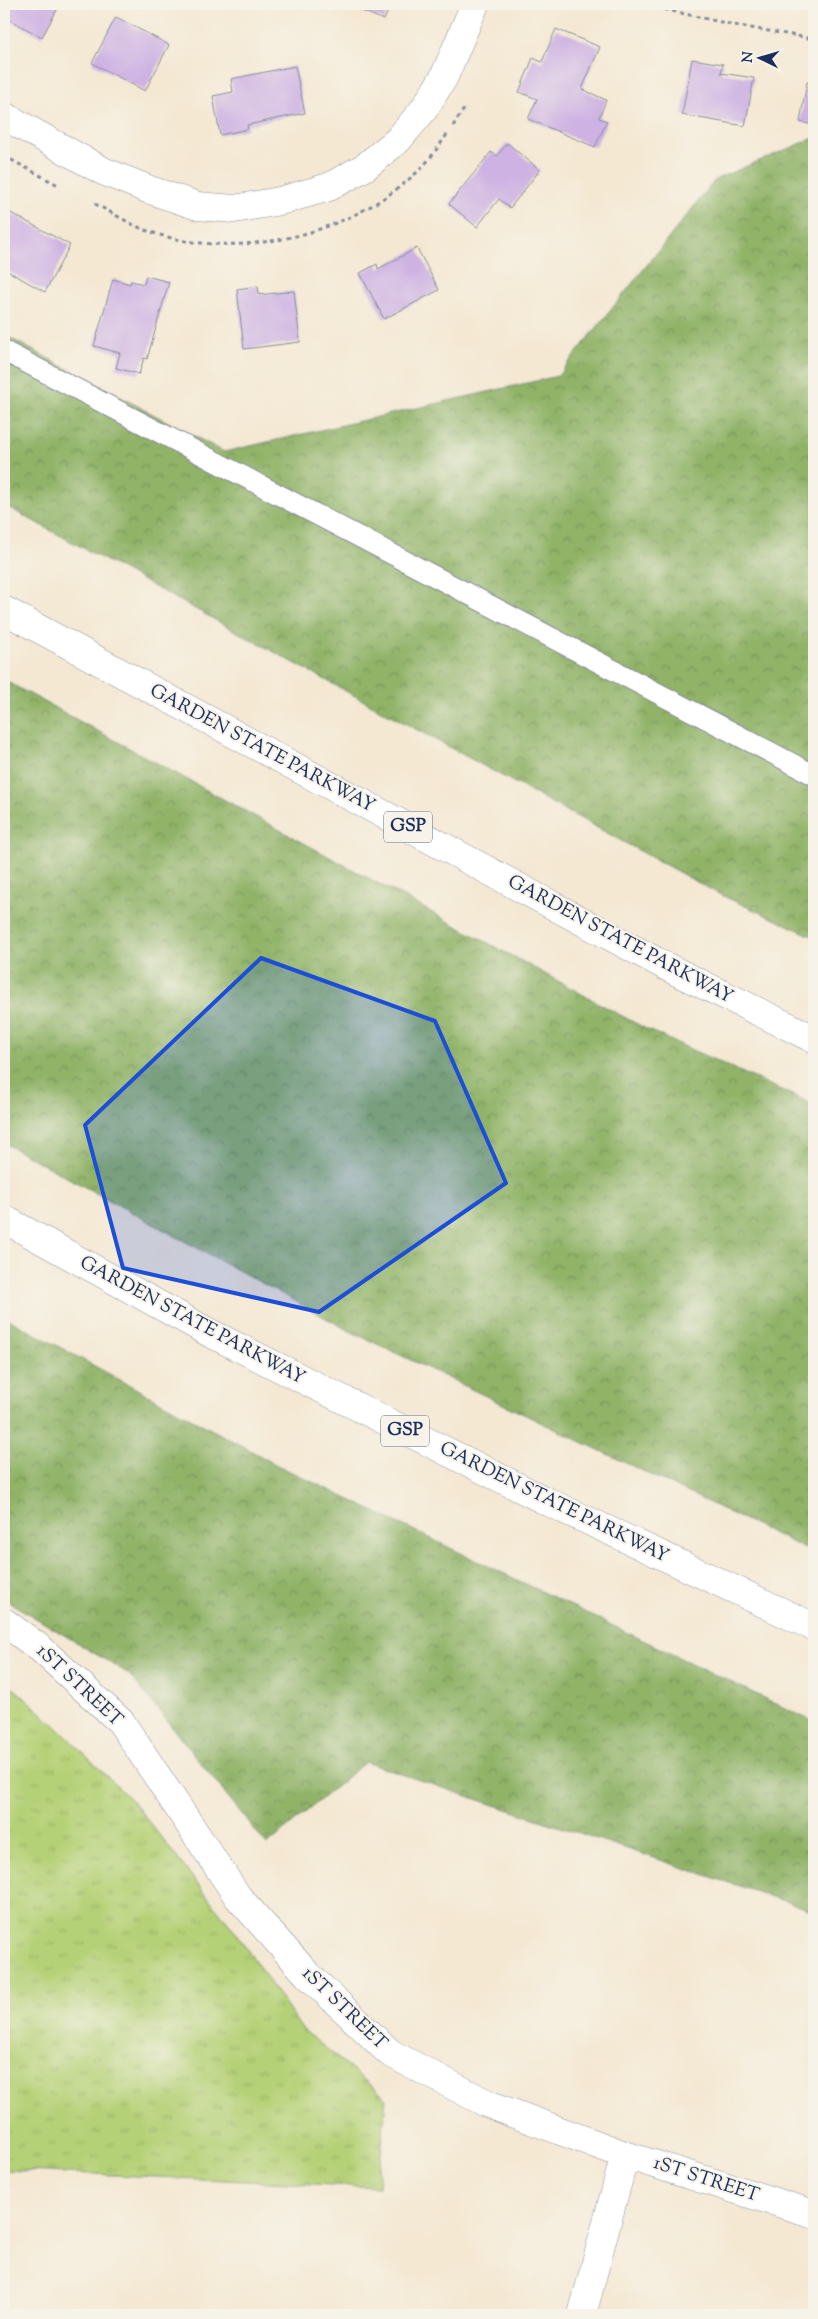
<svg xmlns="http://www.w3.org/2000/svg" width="818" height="2319" viewBox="0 0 818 2319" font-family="'Sorts Mill Goudy',serif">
	<defs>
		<pattern id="forest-crowns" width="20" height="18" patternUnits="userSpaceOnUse" patternTransform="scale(1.25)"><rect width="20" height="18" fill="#90b368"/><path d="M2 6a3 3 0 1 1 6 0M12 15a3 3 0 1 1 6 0" fill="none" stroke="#759259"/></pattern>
		<pattern id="park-tufts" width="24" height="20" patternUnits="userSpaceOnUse" patternTransform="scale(1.25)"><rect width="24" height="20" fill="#b5d177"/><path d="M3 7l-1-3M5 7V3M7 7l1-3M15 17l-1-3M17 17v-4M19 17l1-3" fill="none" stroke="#9bb469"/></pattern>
	</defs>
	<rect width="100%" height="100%" fill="#f7f3e8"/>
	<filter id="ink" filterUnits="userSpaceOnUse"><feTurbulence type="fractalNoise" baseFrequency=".02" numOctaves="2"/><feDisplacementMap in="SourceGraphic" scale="10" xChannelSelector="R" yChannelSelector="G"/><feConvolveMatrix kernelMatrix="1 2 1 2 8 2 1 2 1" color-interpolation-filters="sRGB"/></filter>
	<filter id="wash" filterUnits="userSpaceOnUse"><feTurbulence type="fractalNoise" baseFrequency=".0096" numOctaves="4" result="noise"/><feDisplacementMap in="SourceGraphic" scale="20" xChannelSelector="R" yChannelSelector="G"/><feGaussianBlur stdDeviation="1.12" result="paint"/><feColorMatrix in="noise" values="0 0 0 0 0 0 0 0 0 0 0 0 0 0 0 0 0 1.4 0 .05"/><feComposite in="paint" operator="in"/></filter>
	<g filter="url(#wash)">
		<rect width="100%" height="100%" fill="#f4e8d3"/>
		<!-- forest -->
		<g fill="url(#forest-crowns)" stroke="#567163">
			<path d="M814 138V937L719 894 4 505V335L224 452 558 376 716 179Z"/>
			<path d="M4 680 648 1030 814 1105V1553L350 1331 4 1143Z"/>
			<path d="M4 1317 279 1466 814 1722V1911L365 1762 267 1845 129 1674 4 1599Z"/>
		</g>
		<!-- park -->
		<path fill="url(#park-tufts)" stroke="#68806a" d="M4 1679 60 1730 134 1803 236 1933 301 2028 386 2098 378 2187 4 2170Z"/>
		<g id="blocks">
			<!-- building -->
			<g fill="#cdb2e3">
				<path d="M4 4H60L42 37 4 17Z"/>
				<path d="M345 4H391L384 20Z"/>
				<path d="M116 17 169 45 145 91 92 63Z"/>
				<path d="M556 29 600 47 582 89 606 100 599 118 607 121 595 147 528 119 537 99 519 92 533 58 542 62Z"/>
				<path d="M692 59 723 64 721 73 754 78 745 126 682 115Z"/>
				<path d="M295 66 305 113 247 125 248 129 220 135 213 96 233 92 231 79Z"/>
				<path d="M807 82 814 83V125L800 122Z"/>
				<path d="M507 143 540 170 510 208 499 199 477 227 449 204 491 152 497 156Z"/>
				<path d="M7 211 70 245 45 292 4 269V217Z"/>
				<path d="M417 248 439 290 384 319 360 273 377 264 378 269Z"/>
				<path d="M146 276 169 282 147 359 144 358 139 374 116 368 120 353 94 346 113 279 130 284 131 281 144 284Z"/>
				<path d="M258 286 259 295 294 291 300 342 244 349 237 289Z"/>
			</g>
		</g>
	</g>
	<g filter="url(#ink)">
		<use href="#blocks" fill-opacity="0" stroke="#888c98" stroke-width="1"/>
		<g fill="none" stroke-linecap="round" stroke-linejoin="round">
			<!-- service casing -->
			<g stroke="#888c98" stroke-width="22">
				<path id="service" d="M4 351 814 775"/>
			</g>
			<!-- minor casing -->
			<g stroke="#888c98" stroke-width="29">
				<g id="minor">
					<path d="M4 116 103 171 150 190 198 206 234 209 280 201 329 187 365 167 398 140 424 109 444 77 475 4"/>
					<path d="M4 1622 41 1649 121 1722 238 1897 307 1974 390 2053 488 2104 625 2155 814 2214"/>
					<path d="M582 2315 625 2155"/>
				</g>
			</g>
			<!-- motorway casing -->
			<g stroke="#888c98" stroke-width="29">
				<g id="motorway">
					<path d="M4 610 669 968 814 1039"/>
					<path d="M4 1219 208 1332 544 1500 814 1627"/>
				</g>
			</g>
			<!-- path -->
			<g stroke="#888c98" stroke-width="3" stroke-dasharray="4 4" stroke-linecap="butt">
				<path d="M641 4 734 25 814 39"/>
				<path d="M453 126 466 106"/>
				<path d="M4 156 58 185"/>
				<path d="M95 204C111 212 128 223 145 230 233 263 346 237 415 174 428 163 438 147 448 133"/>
			</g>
			<!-- service -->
			<use href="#service" stroke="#fff" stroke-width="20"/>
			<!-- minor -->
			<use href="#minor" stroke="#fff" stroke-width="28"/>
			<!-- motorway -->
			<use href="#motorway" stroke="#fff" stroke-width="28"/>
		</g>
	</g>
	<!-- marked area -->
	<path fill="#1d4ed8" fill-opacity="0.2" stroke="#1d4ed8" stroke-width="4" stroke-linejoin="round" d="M261 958 435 1021 506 1183 319 1312 123 1268 85 1125Z"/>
	<g text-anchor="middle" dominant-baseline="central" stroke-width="4" stroke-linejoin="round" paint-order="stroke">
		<!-- shield labels -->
		<g fill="#f7f3e8" stroke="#5d6a87" stroke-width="1">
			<rect x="384" y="811.5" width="48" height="31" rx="4"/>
			<rect x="381" y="1415.5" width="48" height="31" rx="4"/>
		</g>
		<g font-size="18" font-weight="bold" fill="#1b2f5e">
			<text x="408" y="827">GSP</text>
			<text x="405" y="1431">GSP</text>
		</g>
		<!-- street labels -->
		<g font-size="19" fill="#1b2f5e" stroke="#f7f3e8">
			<text transform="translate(262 749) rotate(28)">GARDEN STATE PARKWAY</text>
			<text transform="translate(620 940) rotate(28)">GARDEN STATE PARKWAY</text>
			<text transform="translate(192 1321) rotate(28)">GARDEN STATE PARKWAY</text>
			<text transform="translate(554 1503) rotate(26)">GARDEN STATE PARKWAY</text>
			<text transform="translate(79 1686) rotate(43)">1ST STREET</text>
			<text transform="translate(344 2009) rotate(44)">1ST STREET</text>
			<text transform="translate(706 2180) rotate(18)">1ST STREET</text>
		</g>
	</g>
	<!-- margin -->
	<rect width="818" height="2319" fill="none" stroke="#f7f3e8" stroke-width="20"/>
	<!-- north arrow -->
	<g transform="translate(760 58) rotate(275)" stroke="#f7f3e8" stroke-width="4" paint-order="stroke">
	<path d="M0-4L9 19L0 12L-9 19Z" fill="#1b2f5e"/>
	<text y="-8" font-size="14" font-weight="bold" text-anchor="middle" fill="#1b2f5e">N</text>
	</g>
</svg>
